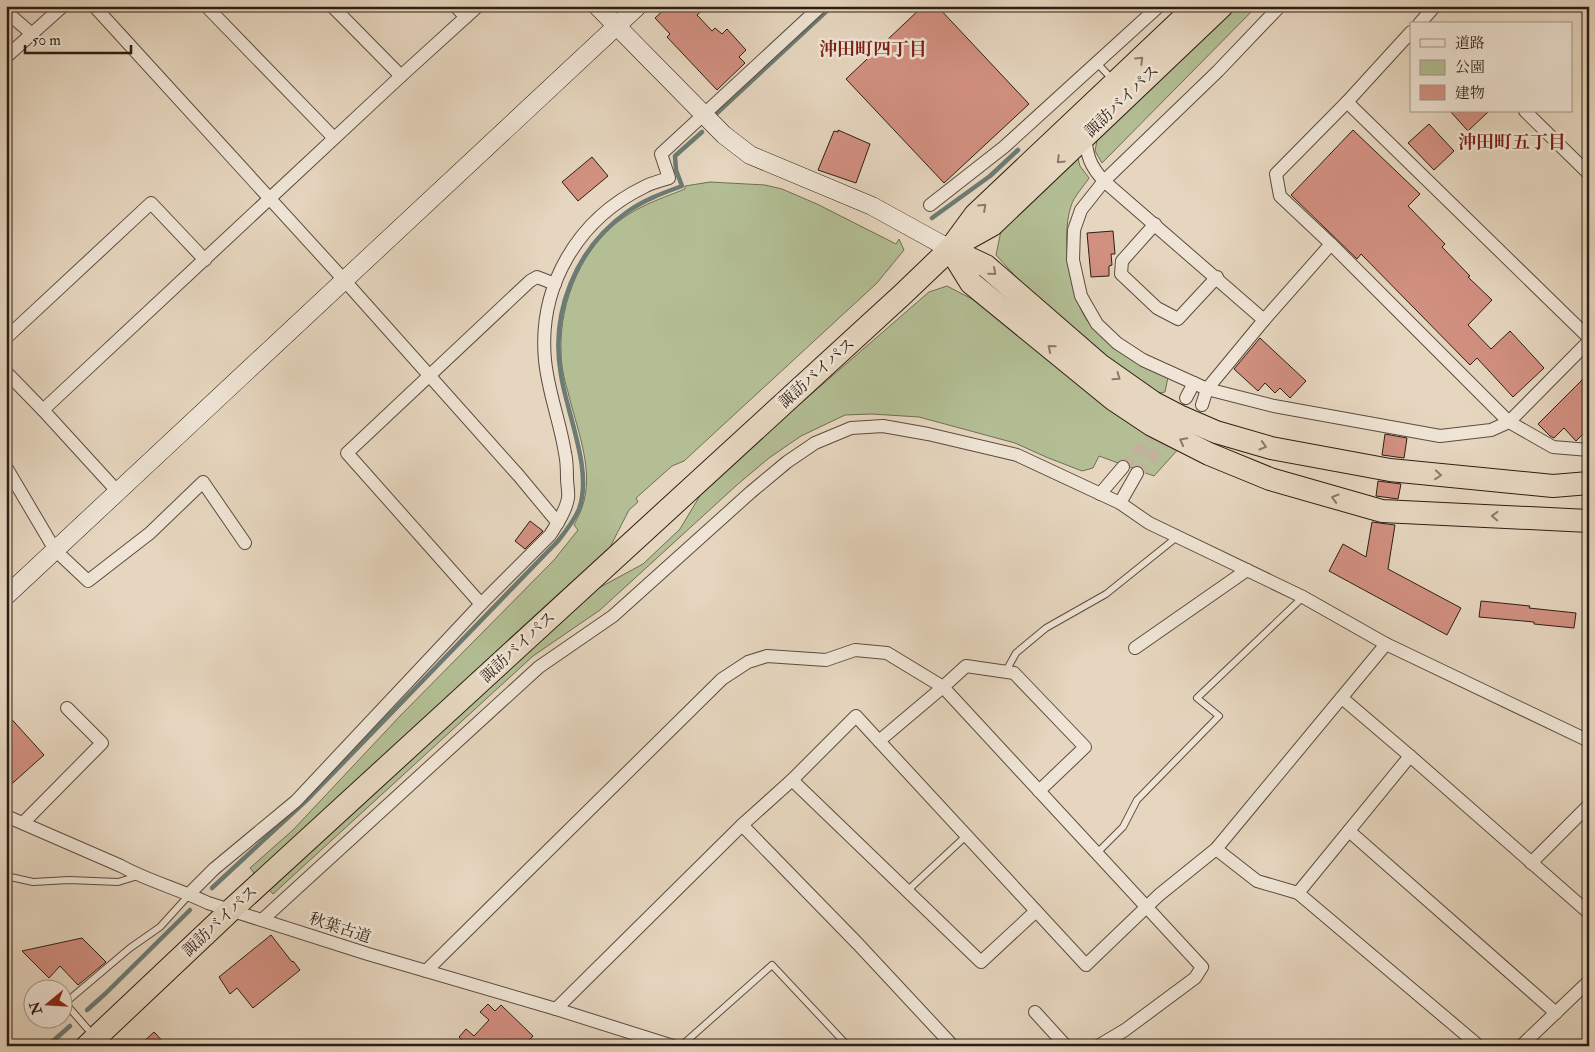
<svg xmlns="http://www.w3.org/2000/svg" width="1595" height="1052" viewBox="0 0 1595 1052" font-family="'IM FELL Double Pica','Noto Serif JP',serif">
	<rect width="100%" height="100%" fill="#e6d6bf"/>
	<filter id="stains"><feTurbulence type="fractalNoise" baseFrequency=".004" numOctaves="4"/><feColorMatrix values="0 0 0 0 .2 0 0 0 0 .09 0 0 0 0 .02 0 0 0 .5 -.17"/></filter>
	<radialGradient id="worn" r=".72"><stop offset=".6" stop-color="#630" stop-opacity="0"/><stop offset="1" stop-color="#630" stop-opacity=".3"/></radialGradient>
	<!-- green -->
	<g fill="#b3be94" stroke="#706e54">
		<path d="M1236 6H1257L1102 163 1095 151 1097 140Z"/>
		<path d="M1077 155 1080 166 1089 178C1084 186 1074 196 1071 206 1060 239 1070 309 1097 332 1104 338 1112 342 1120 346 1136 357 1152 367 1168 377L1165 392 1160 393 1125 374 1018 279 996 255 1001 231Z"/>
		<path d="M710 182 765 185 782 189 817 204 896 244 899 239 904 250 877 283 684 461 672 466 636 498 638 502 629 510 610 547 518 631 255 874 250 868 293 830 400 716 554 560 578 530 574 525C578 517 582 509 584 501 593 466 576 426 568 392 564 379 561 365 561 351 559 301 583 244 626 216 644 204 665 197 685 189V186Z"/>
		<path d="M947 286 972 299 1120 410 1181 446 1154 476 1099 456 1093 468 1082 471 1046 457 1015 443 919 417 872 414 845 415 801 436 769 458 738 484 600 610 533 656 273 894 269 890 595 590 643 564 680 529 704 489 718 475 929 292Z"/>
	</g>
	<g fill="none" stroke-linecap="round" stroke-linejoin="round">
		<!-- stream -->
		<g stroke="#6c7b74" stroke-width="4.5">
			<path d="M716 114 832 6"/>
			<path d="M932 218 990 176 1018 150"/>
			<path d="M212 888 309 798 558 541C566 531 574 521 579 509 593 471 567 414 561 375 550 313 575 249 627 212 644 200 663 193 682 186L676 170 675 156 702 132"/>
			<path d="M87 1010 105 994 190 910"/>
			<path d="M53 1041 70 1026"/>
		</g>
	</g>
	<!-- building -->
	<g fill="#d29081" stroke="#2d1e13">
		<path d="M668 6H707L697 15 712 31 715 28 722 34 727 29 746 50 739 57 745 63 717 90 667 37 670 34 655 18Z"/>
		<path d="M923 6H937L1029 104 944 183 846 79Z"/>
		<path d="M1450 111H1489L1468 131Z"/>
		<path d="M1429 124 1454 151 1434 170 1408 143Z"/>
		<path d="M838 130 870 144 856 183 818 170 834 131 838 132Z"/>
		<path d="M1353 130 1420 194 1408 206 1445 244 1442 247 1470 276 1468 277 1492 300 1468 325 1491 349 1510 331 1544 368 1513 397 1477 358 1470 365 1361 254 1357 259 1291 195Z"/>
		<path d="M592 157 608 176 578 201 562 182Z"/>
		<path d="M1113 231 1115 254H1111L1112 265 1109 266V276L1091 277 1087 233Z"/>
		<path d="M1260 338 1306 381 1290 398 1280 388 1275 393 1265 383 1258 391 1234 369Z"/>
		<path d="M1589 373V428L1576 441 1564 428 1554 438 1550 436 1538 424Z"/>
		<path d="M1385 434 1407 438 1404 458 1382 455Z"/>
		<path d="M1378 481 1401 484 1398 499 1376 496Z"/>
		<path d="M530 521 543 531 525 549 515 541Z"/>
		<path d="M1372 522 1395 525 1388 569 1461 608 1447 635 1329 571 1343 544 1366 557Z"/>
		<path d="M1481 601 1530 606 1529 608 1576 613 1574 628 1534 624V622L1479 617Z"/>
		<path d="M6 713 44 755 6 789Z"/>
		<path d="M271 935 292 962 293 961 300 970 253 1008 237 988 230 994 219 977Z"/>
		<path d="M82 938 106 962 78 985 60 966 49 978 22 951Z"/>
		<path d="M488 1004 495 1011 501 1005 533 1036 524 1046H465L466 1044 459 1037 466 1029 474 1036 489 1020 480 1012Z"/>
		<path d="M154 1032 167 1046H139Z"/>
	</g>
	<g fill="none" stroke-linecap="round" stroke-linejoin="round">
		<!-- street-tunnel -->
		<g stroke="#c1b19d" stroke-width="12" stroke-dasharray="12 6" stroke-linecap="butt">
			<path d="M1123 467 1186 398"/>
			<path d="M1137 473 1202 405"/>
		</g>
		<!-- lane casing -->
		<g stroke="#5b4c3e" stroke-width="8">
			<g id="lane">
				<path d="M1096 62 1113 80"/>
				<path d="M1006 671 1016 653 1046 628 1106 594 1177 537"/>
				<path d="M1097 853 1123 827 1137 800 1219 716 1197 698 1303 597"/>
				<path d="M6 876 33 882 69 880 118 882 138 876"/>
				<path d="M907 891 966 836"/>
				<path d="M93 1035 65 1003 130 948 160 927 189 895"/>
				<path d="M681 1046 772 965 847 1045 846 1046"/>
			</g>
		</g>
		<!-- street casing -->
		<g stroke="#5b4c3e" stroke-width="14">
			<g id="street">
				<path d="M94 6 345 281 519 476 558 523"/>
				<path d="M206 6 334 138"/>
				<path d="M332 6 401 76"/>
				<path d="M455 6 466 17"/>
				<path d="M1280 6 1218 71 1104 181 1081 210 1074 230 1073 260 1081 296 1097 324 1117 343 1143 360 1207 389 1274 406 1440 436 1491 430 1509 422 1589 341"/>
				<path d="M9 14 32 34"/>
				<path d="M1419 24 1435 6"/>
				<path d="M1411 32 1347 102 1276 174 1280 196 1331 244 1509 422 1553 447 1589 450"/>
				<path d="M6 57 63 6"/>
				<path d="M1347 102 1589 338"/>
				<path d="M1525 111 1589 174"/>
				<path d="M1085 136C1087 156 1090 166 1104 181L1264 320"/>
				<path d="M930 205 1004 147 1159 6"/>
				<path d="M1155 224 1122 261 1121 274 1157 308 1178 319 1217 277"/>
				<path d="M6 338 151 203 205 260"/>
				<path d="M6 372 43 410"/>
				<path d="M1186 398 1194 383"/>
				<path d="M1202 405 1207 389 1264 320 1331 244"/>
				<path d="M6 467 55 550 88 581 150 533 203 482 245 543"/>
				<path d="M117 491 43 410 401 76 478 6"/>
				<path d="M1100 494 1123 467"/>
				<path d="M1120 503 1137 473"/>
				<path d="M481 604 347 453 530 281 537 277 555 284"/>
				<path d="M1135 648 1247 570"/>
				<path d="M1342 698 1410 756 1589 913"/>
				<path d="M792 780 856 716 879 741"/>
				<path d="M1039 791 1085 747 1014 673 966 666 943 687 879 741 1086 965 1159 895 1216 849 1386 644"/>
				<path d="M6 816 121 866C148 881 179 889 208 903L368 954 556 1009 673 1046"/>
				<path d="M23 823 102 743 67 708"/>
				<path d="M742 825 858 944 953 1046"/>
				<path d="M1349 831 1556 1013"/>
				<path d="M1216 849 1257 881 1298 893 1479 1046"/>
				<path d="M1531 863 1589 805"/>
				<path d="M1298 893 1410 756"/>
				<path d="M189 894 214 869 296 801 481 604 550 535C557 524 566 511 568 498 569 492 567 485 567 479 567 470 567 461 565 453 560 421 548 392 545 360 538 286 578 219 644 187 651 183 660 181 669 178L661 154 821 6"/>
				<path d="M262 920 539 667 613 616 751 492 787 462 815 443 851 428 883 426 928 434 1017 455 1120 503 1149 523 1303 597 1386 644 1589 741"/>
				<path d="M426 971 722 679 748 662 767 656 826 660 855 650 887 653 943 687 1202 967 1195 978 1125 1030 1098 1046"/>
				<path d="M556 1009 742 825 792 780 981 962 1036 911"/>
				<path d="M1035 1012 1066 1046"/>
				<path d="M1521 1046 1589 981"/>
			</g>
		</g>
		<!-- secondary casing -->
		<g stroke="#2d1e13" stroke-width="19">
			<g id="secondary">
				<path d="M597 6 724 135 750 155 872 206 950 249"/>
				<path d="M6 596 638 6"/>
			</g>
		</g>
		<!-- highway casing -->
		<g stroke="#2d1e13" stroke-width="24">
			<g id="highway">
				<path d="M958 244 992 225 1222 6"/>
				<path d="M950 249 971 283 1113 399 1152 425 1209 454 1270 479 1382 511 1589 521"/>
				<path d="M950 249 986 266 1100 365 1154 403 1179 416 1216 432 1271 448 1390 470 1553 486 1589 483"/>
				<path d="M87 1046 231 910 903 294 950 249 975 215 1196 6"/>
			</g>
		</g>
		<!-- lane -->
		<use href="#lane" stroke="#efe4d5" stroke-width="6"/>
		<!-- street -->
		<use href="#street" stroke="#efe4d5" stroke-width="12"/>
		<!-- secondary -->
		<use href="#secondary" stroke="#efe4d5" stroke-width="18"/>
		<!-- highway -->
		<use href="#highway" stroke="#e6d6bf" stroke-width="22"/>
	</g>
	<!-- one-way arrows -->
	<defs><path id="oneway-chevron" d="M-2-3.5L2.5 0L-2 3.5" fill="none" stroke-width="1.6" stroke-linecap="round" stroke-linejoin="round" transform="scale(1.25)"/></defs>
	<g stroke="#8a7a69">
		<use href="#oneway-chevron" transform="translate(1140 60) rotate(-44)"/>
		<use href="#oneway-chevron" transform="translate(1060 160) rotate(136)"/>
		<use href="#oneway-chevron" transform="translate(983 207) rotate(-43)"/>
		<use href="#oneway-chevron" transform="translate(993 272) rotate(41)"/>
		<use href="#oneway-chevron" transform="translate(1051 348) rotate(-141)"/>
		<use href="#oneway-chevron" transform="translate(1117 377) rotate(35)"/>
		<use href="#oneway-chevron" transform="translate(1183 441) rotate(-152)"/>
		<use href="#oneway-chevron" transform="translate(1263 446) rotate(16)"/>
		<use href="#oneway-chevron" transform="translate(1438 475) rotate(5)"/>
		<use href="#oneway-chevron" transform="translate(1335 498) rotate(-164)"/>
		<use href="#oneway-chevron" transform="translate(1495 516) rotate(-178)"/>
	</g>
	<g text-anchor="middle" dominant-baseline="central" stroke-width="5" stroke-linejoin="round" paint-order="stroke">
		<!-- street labels -->
		<g font-size="16" fill="#2d1e13" stroke="#efe4d5">
			<text transform="translate(1122 101) rotate(-44)">諏訪バイパス</text>
			<text transform="translate(817 373) rotate(-42)">諏訪バイパス</text>
			<text transform="translate(518 647) rotate(-43)">諏訪バイパス</text>
			<text transform="translate(220 921) rotate(-43)">諏訪バイパス</text>
			<text transform="translate(340 928) rotate(18)">秋葉古道</text>
		</g>
		<!-- neighbourhood labels -->
		<g font-size="18" font-weight="bold" fill="#7a1f14" stroke="#efe4d5">
			<text x="873" y="49">沖田町四丁目</text>
			<text x="1512" y="142">沖田町五丁目</text>
		</g>
	</g>
	<!-- margin -->
	<rect width="1595" height="1052" fill="none" stroke="#e6d6bf" stroke-width="25"/>
	<rect x="8" y="8" width="1580" height="1037" fill="none" stroke="#2d1e13" stroke-width="2.5"/>
	<rect x="12" y="12" width="1570" height="1027" fill="none" stroke="#2d1e13"/>
	<!-- legend -->
	<rect x="1410" y="22" width="162" height="90" fill="#efe4d5" stroke="#a19587"/>
	<rect x="1420" y="39" width="25" height="8" fill="#efe4d5" stroke="#a19587"/>
	<text x="1455" y="48" font-size="15" fill="#2d1e13">道路</text>
	<rect x="1420" y="60" width="25" height="15" fill="#b3be94" stroke="#a19587"/>
	<text x="1455" y="72" font-size="15" fill="#2d1e13">公園</text>
	<rect x="1420" y="85" width="25" height="15" fill="#d29081" stroke="#a19587"/>
	<text x="1455" y="98" font-size="15" fill="#2d1e13">建物</text>
	<!-- north arrow -->
	<g transform="translate(48 1004) rotate(252)"><circle r="24" fill="#efe4d5" stroke="#a19587"/>
	<path d="M0-4L9 19L0 12L-9 19Z" fill="#8f2418"/>
	<text y="-8" font-size="14" font-weight="bold" text-anchor="middle" fill="#2d1e13">N</text>
	</g>
	<!-- scale -->
	<path d="M25 45v8h106v-8" fill="none" stroke="#2d1e13" stroke-width="2.5"/>
	<text x="32" y="45" font-size="15" fill="#2d1e13" stroke="#efe4d5" stroke-width="4" paint-order="stroke">50 m</text>
	<rect width="100%" height="100%" filter="url(#stains)"/>
	<rect width="100%" height="100%" fill="url(#worn)"/>
</svg>
